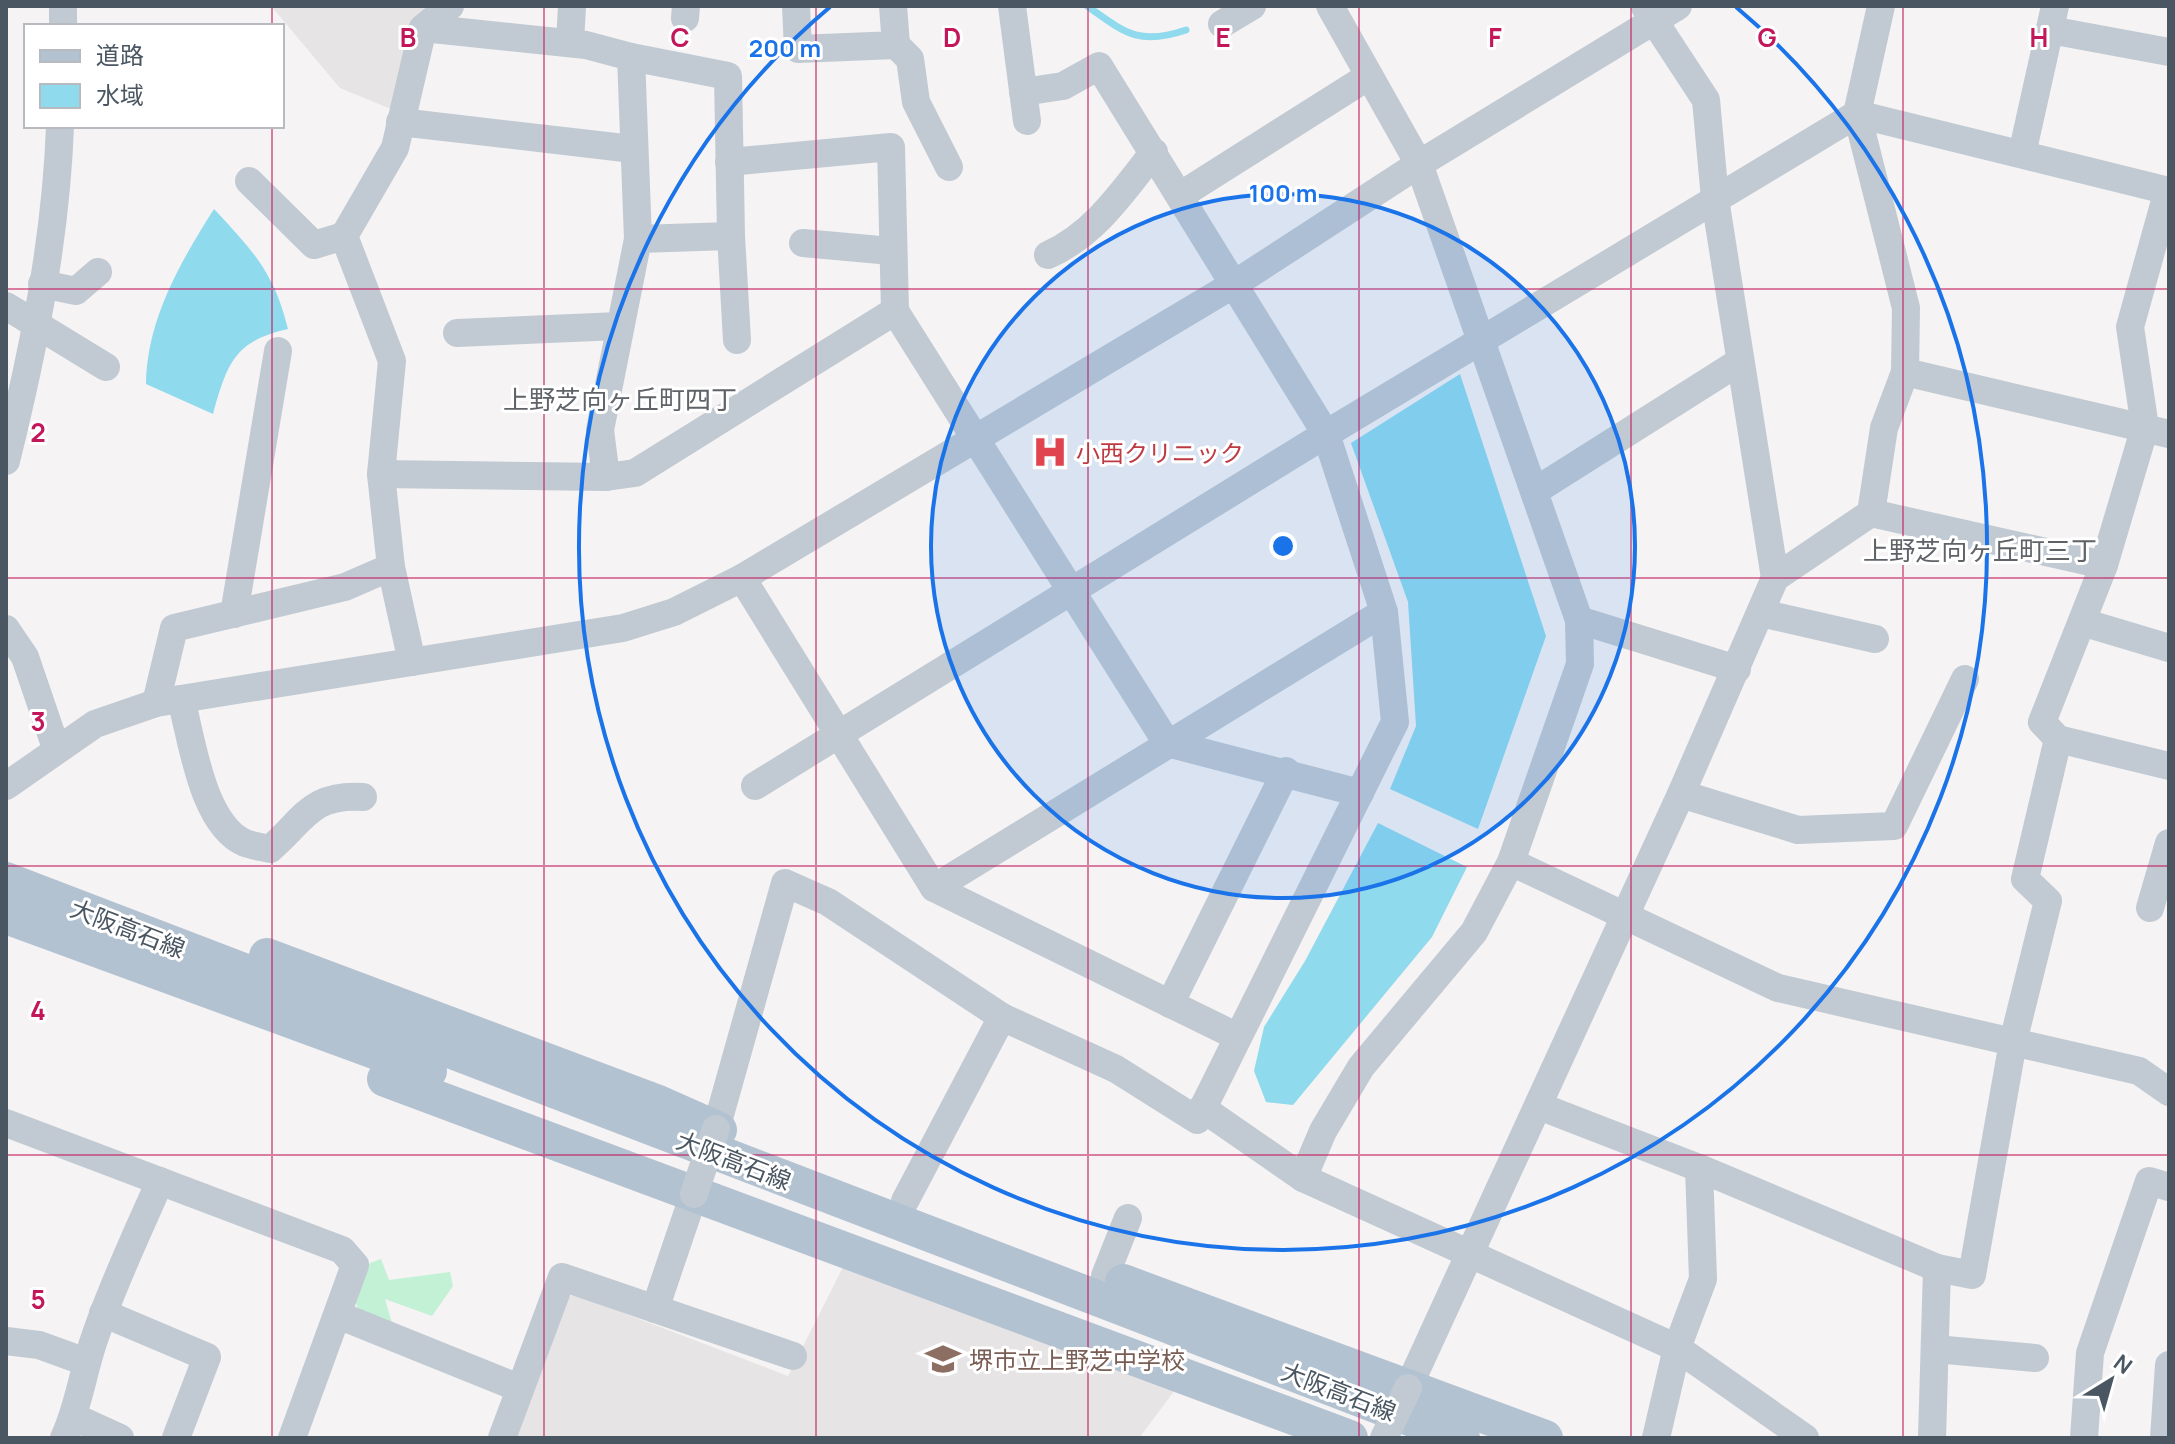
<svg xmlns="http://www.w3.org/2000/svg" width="2175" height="1444" viewBox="0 0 2175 1444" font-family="Manrope,'Noto Sans JP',sans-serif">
	<rect width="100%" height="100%" fill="#f5f3f3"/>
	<!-- education -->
	<g fill="#e6e4e5">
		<path d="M271 6H435L391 109 340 88Z"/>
		<path d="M843 1267 1175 1390 1139 1438H516L565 1300 574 1294 788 1376Z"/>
	</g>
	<!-- green -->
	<path fill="#c3f1d5" d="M381 1259 389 1280 450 1272 453 1286 432 1316 385 1299 392 1323 358 1309 355 1299 370 1263Z"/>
	<!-- water -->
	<g fill="#90daee">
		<path d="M214 209C253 251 274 272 288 329 234 341 227 364 213 414L146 384C147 319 180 263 214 209Z"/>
		<path d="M1460 374 1546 636 1478 829 1390 789 1416 726 1408 602 1351 443Z"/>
		<path d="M1378 823 1467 867 1432 937 1293 1105 1266 1102 1254 1071 1264 1027 1305 961Z"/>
	</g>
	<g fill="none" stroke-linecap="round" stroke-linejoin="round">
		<!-- stream -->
		<path stroke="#90daee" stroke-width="7" d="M1087 6C1125 33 1139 46 1186 30"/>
		<!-- minor -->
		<g stroke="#c1cad2" stroke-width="28">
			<path d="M796 6 798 49 896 45 893 6"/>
			<path d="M1012 6 1027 121"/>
			<path d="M1645 7 1706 100 1715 199 1775 578"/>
			<path d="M685 18 686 6"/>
			<path d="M1222 24 1252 6"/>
			<path d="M63 26V6"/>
			<path d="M423 28 586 45 631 57 638 239 600 430 606 477"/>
			<path d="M2050 30 2169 52"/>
			<path d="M570 43 572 6"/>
			<path d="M896 45 910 59 916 102 949 167"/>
			<path d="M631 57 728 76 731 236 638 239"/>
			<path d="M400 122 633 149"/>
			<path d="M2022 154 2055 6"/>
			<path d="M729 162 891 147 895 311"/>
			<path d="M249 181 314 245 344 236"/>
			<path d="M2168 190 2130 327 2145 427 2104 565 2042 722 2058 739 2169 766"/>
			<path d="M1181 195 1369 76"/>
			<path d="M731 236 737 340"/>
			<path d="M803 243 891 251"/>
			<path d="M1048 255C1095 234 1123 191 1154 152"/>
			<path d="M42 284 76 291 98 272"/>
			<path d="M6 306 106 367"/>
			<path d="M457 333 619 326"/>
			<path d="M1905 372 2169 434"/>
			<path d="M6 461C33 352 56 239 60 126"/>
			<path d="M381 474 606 477 635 473 895 311 1167 743 1360 793"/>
			<path d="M1535 491 1739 362"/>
			<path d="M1871 513 1884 428 1905 372 1906 308 1857 114 1881 6"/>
			<path d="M742 578 934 888 1236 1036"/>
			<path d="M1761 613 1875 639"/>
			<path d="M234 614 278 351"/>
			<path d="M1579 620 1737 669"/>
			<path d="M2082 622 2169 648"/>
			<path d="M6 629 25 657 56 748"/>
			<path d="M412 662 391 567 381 474 392 361 344 236 395 148 423 28 450 6"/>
			<path d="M181 699C192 740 202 824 245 843 253 846 262 847 270 849 305 819 310 794 363 797"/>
			<path d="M156 703 174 628 345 587 391 567"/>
			<path d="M6 786 95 724 156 703 623 628 674 612 742 578 1236 283 1419 164 1678 6"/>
			<path d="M755 786 1326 434 1857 114 2169 191"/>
			<path d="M1681 794 1798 830 1894 826 1965 679"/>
			<path d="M1511 862 1778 988 2139 1071 2169 1092"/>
			<path d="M934 888 1384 612"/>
			<path d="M2150 908 2169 843"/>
			<path d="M1170 1004 1286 771"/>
			<path d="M1539 1106 1699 1168"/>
			<path d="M1202 1108 1303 1178 1677 1348 1656 1438"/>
			<path d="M6 1123 342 1250 355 1265 292 1438"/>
			<path d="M716 1129 785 883 828 902 1002 1017 1116 1069 1197 1120 1395 722 1384 612 1326 434 1099 66 1063 86 1023 92"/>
			<path d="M1303 1178 1323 1131 1361 1067 1474 932 1511 862 1580 664 1579 620 1419 164 1330 6"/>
			<path d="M905 1201 1002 1017"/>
			<path d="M1937 1268 1972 1275 2013 1042 2048 901 2025 879 2058 739"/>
			<path d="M1105 1276 1128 1218"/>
			<path d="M655 1309 694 1194"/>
			<path d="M103 1313 207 1357 176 1438"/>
			<path d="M338 1315 519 1388"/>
			<path d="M6 1341 39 1345 86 1362"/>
			<path d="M1935 1349 2035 1358"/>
			<path d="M1408 1388 1681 794 1775 578 1871 513 2104 565"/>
			<path d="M74 1417 120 1438"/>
			<path d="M64 1438C79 1406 83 1370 95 1337 113 1283 138 1232 160 1181"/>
			<path d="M502 1438 562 1277 793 1356"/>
			<path d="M1805 1438 1677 1348 1703 1279 1699 1168 1937 1268 1932 1438"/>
			<path d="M2084 1438 2090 1353 2149 1181 2169 1187"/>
			<path d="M2164 1438 2169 1365"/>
		</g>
		<!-- major -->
		<g stroke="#b3c2d1" stroke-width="36">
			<path d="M6 880 1462 1438"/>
			<path d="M6 916 429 1071"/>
			<path d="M267 956 656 1102 719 1130"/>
			<path d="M385 1079 1350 1438"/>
			<path d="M1123 1282 1545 1438"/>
		</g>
		<!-- minor-bridge -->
		<g stroke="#c1cad2" stroke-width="28">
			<path d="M694 1194 716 1129"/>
			<path d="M1384 1438 1408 1388"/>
		</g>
	</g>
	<!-- grid -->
	<path fill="none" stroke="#c2185b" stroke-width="2" stroke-opacity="0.55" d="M272 6V26M544 6V1438M816 6V1438M1088 6V1438M1359 6V1438M1631 6V1438M1903 6V1438M272 126V1438M6 289H2169M6 578H2169M6 866H2169M6 1155H2169"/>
	<!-- distance rings -->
	<circle cx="1283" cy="546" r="352" fill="#1a73e8" fill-opacity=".12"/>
	<g fill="none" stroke="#1a73e8" stroke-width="4">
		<circle cx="1283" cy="546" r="352"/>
		<path d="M1736 7A704 704 0 1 1 830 7"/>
	</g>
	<!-- icons -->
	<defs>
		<g id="hospital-bare" transform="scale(2.76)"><path d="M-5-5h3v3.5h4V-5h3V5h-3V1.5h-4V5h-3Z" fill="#e0444e" stroke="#fff" stroke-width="2.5" paint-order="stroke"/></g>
		<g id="school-bare" transform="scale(2.76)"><path d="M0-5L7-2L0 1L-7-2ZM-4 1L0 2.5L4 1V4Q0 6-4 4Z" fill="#8d6e63" stroke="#fff" stroke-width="2.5" paint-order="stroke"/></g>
	</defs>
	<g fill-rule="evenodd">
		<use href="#hospital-bare" x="1050" y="452"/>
		<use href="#school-bare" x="943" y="1359"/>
	</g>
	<g text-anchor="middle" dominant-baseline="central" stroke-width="6" stroke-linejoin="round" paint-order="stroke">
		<!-- health labels -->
		<g font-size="24" fill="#be3a42" stroke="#fff" text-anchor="start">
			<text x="1076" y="452">小西クリニック</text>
		</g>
		<!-- street labels -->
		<g font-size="24" fill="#4a5661" stroke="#fff">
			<text transform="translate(128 928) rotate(21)">大阪高石線</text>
			<text transform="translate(734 1160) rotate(21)">大阪高石線</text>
			<text transform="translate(1339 1391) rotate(21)">大阪高石線</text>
		</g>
		<!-- education labels -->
		<g font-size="24" fill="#785e54" stroke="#fff" text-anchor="start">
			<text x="969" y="1359">堺市立上野芝中学校</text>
		</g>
		<!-- neighbourhood labels -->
		<g font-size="26" fill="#5f6368" stroke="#fff">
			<text x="620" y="399">上野芝向ヶ丘町四丁</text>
			<text x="1980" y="550">上野芝向ヶ丘町三丁</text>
		</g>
	</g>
	<g font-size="26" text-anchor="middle" font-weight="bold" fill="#c2185b" stroke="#fff" stroke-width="6" stroke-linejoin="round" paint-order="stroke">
		<text x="408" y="47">B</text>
		<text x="680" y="47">C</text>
		<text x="952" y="47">D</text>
		<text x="1223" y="47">E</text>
		<text x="1495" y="47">F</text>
		<text x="1767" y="47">G</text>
		<text x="2039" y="47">H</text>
		<text x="38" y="442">2</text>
		<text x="38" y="731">3</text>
		<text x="38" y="1020">4</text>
		<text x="38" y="1309">5</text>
	</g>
	<circle cx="1283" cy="546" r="12" fill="#1a73e8" stroke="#fff" stroke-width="4"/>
	<g font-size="24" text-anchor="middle" font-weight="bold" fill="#1a73e8" stroke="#fff" stroke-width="6" stroke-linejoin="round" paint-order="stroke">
		<text x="785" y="57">200 m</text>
		<text x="1283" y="202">100 m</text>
	</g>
	<!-- border -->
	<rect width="2175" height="1444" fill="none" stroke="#4a5661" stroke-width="16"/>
	<!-- legend -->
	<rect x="24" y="24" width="260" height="104" fill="#ffffff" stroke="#b7bbc0" stroke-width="2"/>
	<rect x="40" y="50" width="40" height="12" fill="#b3c2d1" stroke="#b7bbc0" stroke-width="2"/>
	<text x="96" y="64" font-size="24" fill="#4a5661">道路</text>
	<rect x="40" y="84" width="40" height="24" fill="#90daee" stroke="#b7bbc0" stroke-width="2"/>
	<text x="96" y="104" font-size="24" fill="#4a5661">水域</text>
	<!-- north arrow -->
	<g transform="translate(2111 1380) rotate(37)" stroke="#ffffff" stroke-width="6" paint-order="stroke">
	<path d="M0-6L14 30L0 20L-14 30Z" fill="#4a5661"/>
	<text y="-12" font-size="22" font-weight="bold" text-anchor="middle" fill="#4a5661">N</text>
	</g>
</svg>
